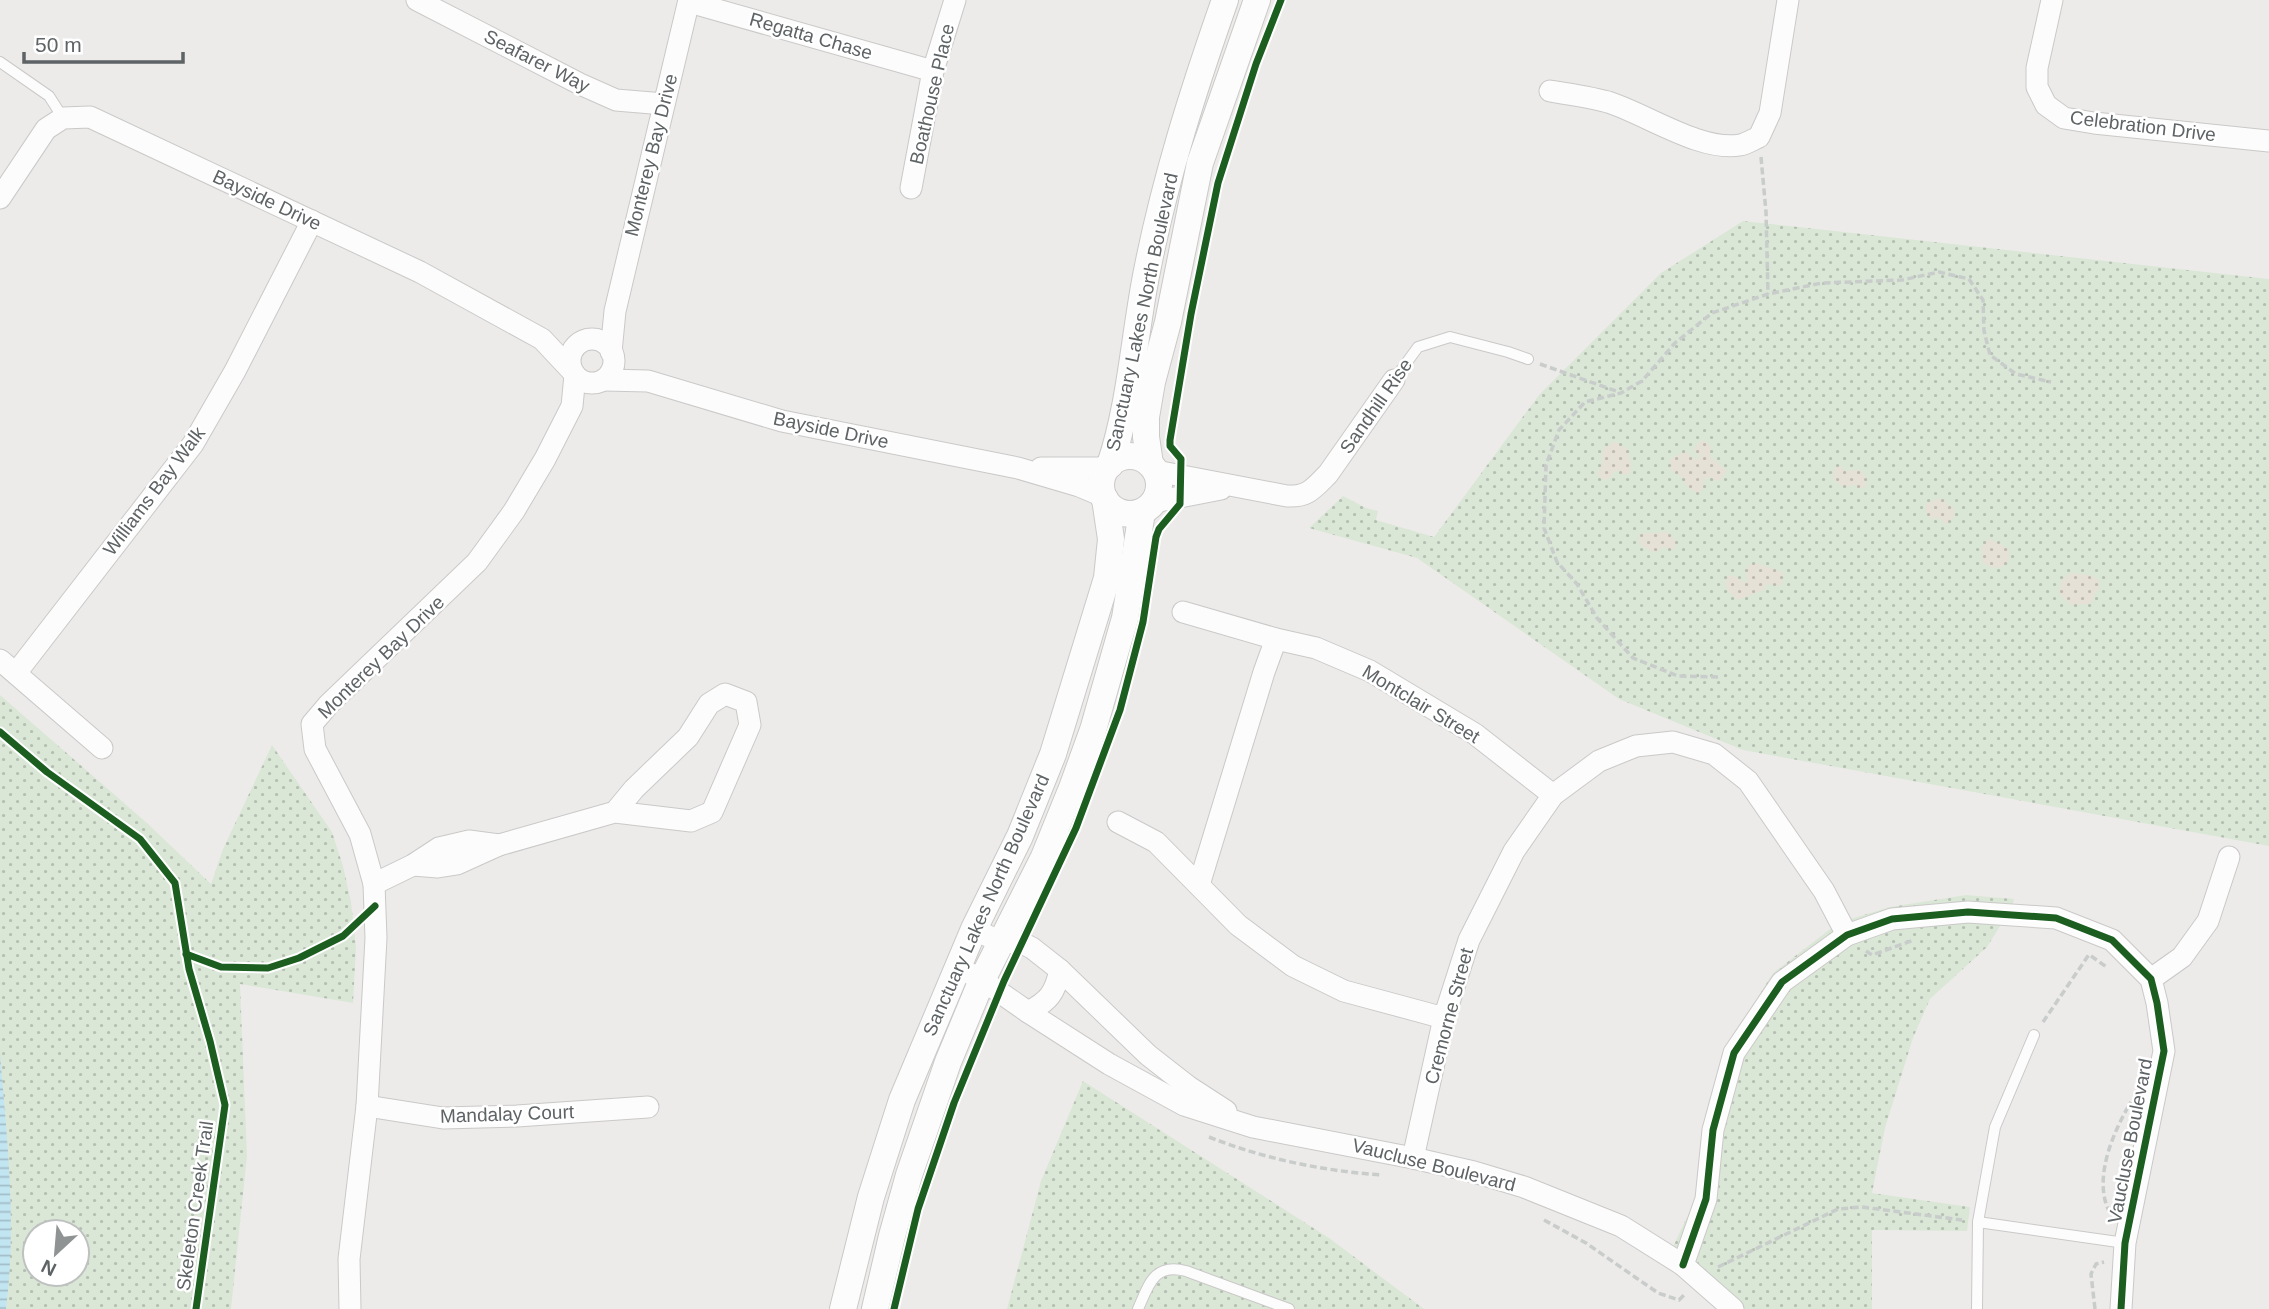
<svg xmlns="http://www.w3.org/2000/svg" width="2269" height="1309" viewBox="0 0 2269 1309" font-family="Helvetica,sans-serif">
	<defs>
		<pattern id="grass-dots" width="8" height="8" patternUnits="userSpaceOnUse" patternTransform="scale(1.75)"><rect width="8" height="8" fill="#dae7d6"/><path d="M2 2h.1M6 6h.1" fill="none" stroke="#b4bfb1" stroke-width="1.8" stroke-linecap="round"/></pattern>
		<pattern id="sand-dots" width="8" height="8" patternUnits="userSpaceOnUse" patternTransform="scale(1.75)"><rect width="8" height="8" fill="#e6e1d7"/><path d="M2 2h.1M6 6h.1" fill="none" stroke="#bebab2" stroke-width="1.8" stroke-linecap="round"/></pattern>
		<pattern id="water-rules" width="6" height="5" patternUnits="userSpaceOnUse" patternTransform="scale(1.75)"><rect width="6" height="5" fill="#c2e5f2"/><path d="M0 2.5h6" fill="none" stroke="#a1bdc8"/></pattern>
	</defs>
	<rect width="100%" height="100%" fill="#edebe9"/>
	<!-- grass -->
	<g fill="url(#grass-dots)" fill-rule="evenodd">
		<path d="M1743 221 2269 279V846L1743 750 1619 699 1417 558 1309 528 1343 496 1366 508 1378 511 1376 520 1434 537 1539 395 1661 273Z"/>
		<path d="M0 695 147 823 211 884 223 849 272 745 332 832 343 866 351 902 356 947 353 1003 240 984 247 1156 231 1309H0ZM35 1232H77V1274H35Z"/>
		<path d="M1966 895 2014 899 2012 907 1987 947 1930 999 1913 1038 1885 1128 1872 1193 1970 1207 1967 1231 1872 1230V1309H1733L1670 1253 1697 1196 1725 1049 1773 973 1838 923 1890 907Z"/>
		<path d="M1083 1081 1329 1238 1424 1309H1007L1041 1181Z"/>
	</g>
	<!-- sand -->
	<g fill="url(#sand-dots)">
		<path d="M1615 441 1628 450 1631 466 1630 473 1623 475 1619 471H1615L1610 478 1603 480 1597 474 1603 462 1602 457 1603 449Z"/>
		<path d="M1700 441H1705L1711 446 1710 456 1727 471 1721 480 1716 481 1708 477 1703 481 1704 487 1698 494 1685 485 1684 479 1670 469V459L1686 451 1696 460 1700 456 1693 450Z"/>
		<path d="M1837 466H1840L1846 471 1860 470C1866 476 1868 478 1865 487L1860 489 1853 484 1848 487 1842 486 1833 479V472Z"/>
		<path d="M1936 499H1942L1954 509V518L1945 525 1940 518C1930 522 1924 514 1926 504Z"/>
		<path d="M1665 531 1672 536 1677 543 1673 550 1663 547 1655 553 1640 545 1639 535C1648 531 1656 535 1665 531Z"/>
		<path d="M1988 539 1999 543 2009 550C2012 567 1996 573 1983 562L1982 547Z"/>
		<path d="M1756 563C1764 567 1778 569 1783 573L1782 583 1779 586 1767 584 1763 590 1738 600C1729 593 1723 587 1728 575L1737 577 1744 583 1747 582 1746 572 1748 565Z"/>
		<path d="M2071 573 2090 575 2099 580V590L2095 592 2093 600 2089 604 2071 605 2059 593 2062 579Z"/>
	</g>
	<!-- water -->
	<path fill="url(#water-rules)" d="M0 1054C7 1139 17 1224 6 1309H0Z"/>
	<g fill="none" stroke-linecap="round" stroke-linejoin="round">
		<!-- service casing -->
		<g stroke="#cac9c8" stroke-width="12">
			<g id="service">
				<path d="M0 62 49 96 63 118"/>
				<path d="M1394 380 1418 347 1450 337 1508 352 1528 359"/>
				<path d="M1978 1222 2125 1243"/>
				<path d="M1138 1309C1149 1284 1154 1263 1186 1271L1289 1309"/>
				<path d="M1977 1309 1978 1222 1995 1127 2034 1035"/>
			</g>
		</g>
		<!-- minor casing -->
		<g stroke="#cac9c8" stroke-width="23">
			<g id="minor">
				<path d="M417 0 580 84 616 100 664 104"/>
				<path d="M2052 0 2037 68V87L2046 105 2064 118 2094 123 2269 141"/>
				<path d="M689 2 933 71"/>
				<path d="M1550 91C1569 94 1589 97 1608 102 1646 114 1701 152 1740 145 1746 144 1754 139 1759 137L1770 113 1788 0"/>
				<path d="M911 188 933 71 955 0"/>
				<path d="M0 198 46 129 63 118 90 117 420 272 542 339 572 371"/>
				<circle cx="592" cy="361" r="22"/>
				<path d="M611 352 615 311 689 0"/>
				<path d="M604 380 648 381 782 421 1018 468 1079 486 1103 496"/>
				<path d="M1041 468H1107"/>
				<path d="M1156 471 1287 496C1308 497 1313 489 1328 474L1394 380"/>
				<path d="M1154 502 1221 489"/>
				<path d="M1183 612 1276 639 1316 648 1370 671 1475 734 1553 795"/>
				<path d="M0 660 102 748"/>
				<path d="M16 673 193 444 235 371 312 221"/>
				<path d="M1118 822 1156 842 1238 925 1293 966 1344 991 1444 1018"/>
				<path d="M413 865 438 867 457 864 499 845 615 812 691 821 712 812 750 725 746 702 725 694 709 704 688 737 634 789 615 812"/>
				<path d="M374 884 413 865 439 848 469 841 499 845"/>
				<path d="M1199 885 1264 672 1276 639"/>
				<path d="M974 929 1000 942 1022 943 1032 948 1060 970 1148 1055 1189 1087 1226 1111"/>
				<path d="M971 974 982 980 1028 1012 1109 1064 1184 1105 1253 1127 1413 1158 1474 1172 1524 1187 1621 1226 1683 1265 1733 1309"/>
				<path d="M2151 979 2182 957 2208 921 2229 857"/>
				<path d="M1028 1012C1049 1001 1055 993 1060 970"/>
				<path d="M367 1106 443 1118 517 1116 648 1107"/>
				<path d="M1413 1158 1444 1018 1469 940 1514 851 1553 795 1599 761 1636 746 1673 742 1714 754 1748 781 1824 891 1847 935"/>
				<path d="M1683 1265 1706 1199 1713 1130 1734 1053 1782 982 1847 935 1892 919 1968 912 2056 918 2112 940 2151 979 2157 1003 2164 1051 2125 1243 2121 1309"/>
				<path d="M350 1309 349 1259 367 1106 376 938 374 884 360 834 315 749 312 724 329 704 477 562 514 511 545 459 572 406 575 375"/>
			</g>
		</g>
		<!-- tertiary casing -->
		<g stroke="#cac9c8" stroke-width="28">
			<g id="tertiary">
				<circle cx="1130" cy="485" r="29"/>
				<path d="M1150 464 1146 437V417L1152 382 1168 322 1200 163 1257 0"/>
				<path d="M1110 465C1130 406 1134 338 1146 276 1164 182 1193 91 1225 0"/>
				<path d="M843 1309 871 1197 902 1100 974 929 1020 836 1053 754 1107 578 1111 539 1105 499"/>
				<path d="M875 1309 892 1236 909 1175 948 1062 982 980 1044 857 1072 788 1093 730 1125 618 1142 512"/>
			</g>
		</g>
		<!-- path -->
		<g stroke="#c8ccca" stroke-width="3.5" stroke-dasharray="7 3.5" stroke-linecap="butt">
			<path d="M1761 157 1766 212 1768 294"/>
			<path d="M1540 364 1619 392"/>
			<path d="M1718 677 1678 676 1633 658 1597 618 1577 584 1557 562 1544 528 1546 465 1559 430 1585 402 1621 393 1642 381 1675 343 1712 313 1768 294 1822 283 1902 280 1939 272 1969 279 1983 300 1984 331 1990 355 2016 374 2051 382"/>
			<path d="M1866 951 1872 955 1914 940"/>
			<path d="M2091 956 2108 968"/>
			<path d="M2043 1022 2090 953"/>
			<path d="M1209 1137C1265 1159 1323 1171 1382 1175"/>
			<path d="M2110 1213C2092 1180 2113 1132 2131 1102"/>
			<path d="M1544 1220 1586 1243 1658 1293 1679 1300 1686 1293"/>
			<path d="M1718 1267 1838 1209 1862 1207 1962 1220"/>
			<path d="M2095 1309 2091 1274 2096 1264 2104 1262"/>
		</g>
		<!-- service -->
		<use href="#service" stroke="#fcfcfc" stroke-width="10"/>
		<!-- minor -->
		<use href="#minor" stroke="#fcfcfc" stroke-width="21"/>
		<!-- tertiary -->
		<use href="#tertiary" stroke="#fcfcfc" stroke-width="26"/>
		<!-- cycleway casing -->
		<g stroke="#fff" stroke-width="11">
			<g id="cycleway">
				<path d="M0 732 47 772 140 839 175 883 189 969 210 1041 225 1105 196 1309"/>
				<path d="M186 954 221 967 268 968 299 958 343 936 375 906"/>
				<path d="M1683 1265 1706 1199 1713 1130 1734 1053 1782 982 1847 935 1892 919 1968 912 2056 918 2112 940 2151 979 2157 1003 2164 1051 2125 1243 2121 1309"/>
				<path d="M894 1309 918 1209 954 1103 1004 981 1076 828 1120 710 1143 622 1156 537 1159 529 1180 504 1181 459 1170 446V440L1191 314 1218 183 1256 64 1281 0"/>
			</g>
		</g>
		<!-- cycleway -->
		<use href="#cycleway" stroke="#1b5e20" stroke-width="7"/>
	</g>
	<g text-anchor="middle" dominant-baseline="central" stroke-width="5" stroke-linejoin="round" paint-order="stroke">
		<!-- street labels -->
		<g font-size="19" fill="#5e6365" stroke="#fff">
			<text transform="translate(811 36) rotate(16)">Regatta Chase</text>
			<text transform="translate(537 61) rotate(27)">Seafarer Way</text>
			<text transform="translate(932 94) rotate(-77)">Boathouse Place</text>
			<text transform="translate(2143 126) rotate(7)">Celebration Drive</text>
			<text transform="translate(651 155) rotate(-76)">Monterey Bay Drive</text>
			<text transform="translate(267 200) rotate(25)">Bayside Drive</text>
			<text transform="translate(1142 312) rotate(-78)">Sanctuary Lakes North Boulevard</text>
			<text transform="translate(1376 406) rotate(-55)">Sandhill Rise</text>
			<text transform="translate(831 430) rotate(12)">Bayside Drive</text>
			<text transform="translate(154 491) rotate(-53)">Williams Bay Walk</text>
			<text transform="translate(381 657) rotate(-44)">Monterey Bay Drive</text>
			<text transform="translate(1421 704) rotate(31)">Montclair Street</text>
			<text transform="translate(986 905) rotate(-66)">Sanctuary Lakes North Boulevard</text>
			<text transform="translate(1449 1016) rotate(-75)">Cremorne Street</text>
			<text transform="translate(507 1114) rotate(-2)">Mandalay Court</text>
			<text transform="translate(2130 1141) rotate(-79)">Vaucluse Boulevard</text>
			<text transform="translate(1434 1165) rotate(14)">Vaucluse Boulevard</text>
			<text transform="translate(195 1206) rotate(-82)">Skeleton Creek Trail</text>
		</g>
	</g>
	<!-- north arrow -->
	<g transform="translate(56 1253) rotate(206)"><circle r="33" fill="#ffffff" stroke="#bfc1c1" stroke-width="2"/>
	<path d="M0-5L12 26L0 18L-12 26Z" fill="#909393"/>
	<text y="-10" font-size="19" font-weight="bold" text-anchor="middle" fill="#5e6365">N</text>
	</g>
	<!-- scale -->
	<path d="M24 52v10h159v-10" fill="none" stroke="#5e6365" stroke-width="3.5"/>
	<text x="35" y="52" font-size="21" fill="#5e6365" stroke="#ffffff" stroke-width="5" paint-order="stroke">50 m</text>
</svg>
